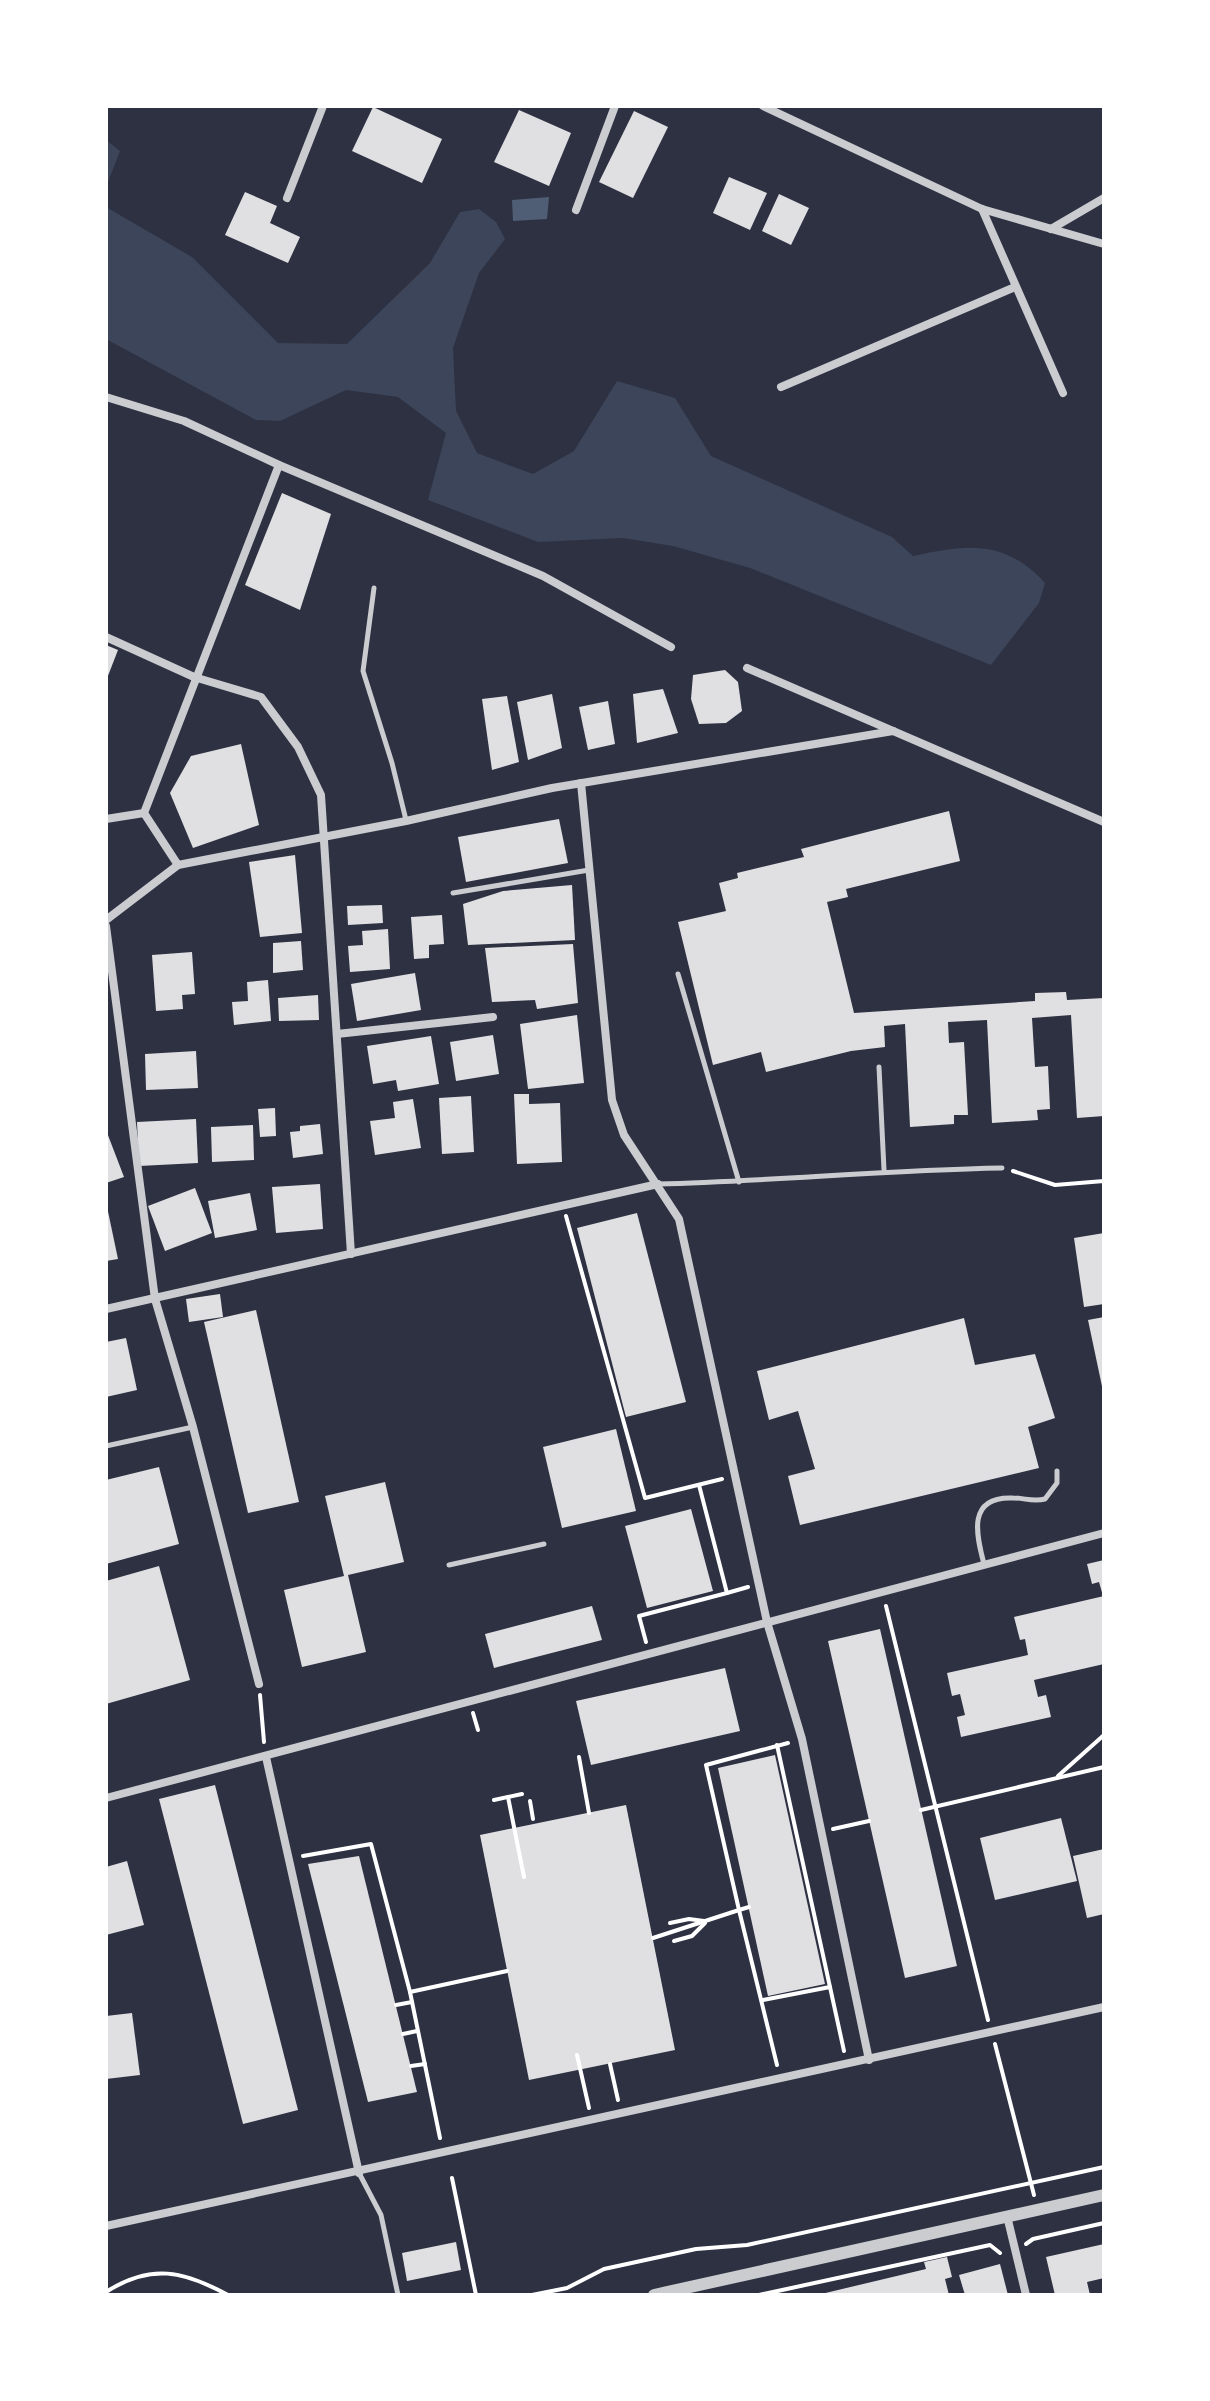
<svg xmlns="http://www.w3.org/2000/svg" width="1210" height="2401" viewBox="0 0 1210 2401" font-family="'Alegreya Sans',sans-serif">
	<rect width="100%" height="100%" fill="#2d3142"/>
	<!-- green -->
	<g fill="#3c4559">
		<path d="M106 140 120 151 106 187Z"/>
		<path d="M106 207 192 257 278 343 347 344 430 263 460 212 479 209 496 222 505 239 479 273 453 348 456 411 477 453 533 474 574 451 617 381 675 398 711 456 892 537 913 556C966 544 1005 539 1045 583L1039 603 991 665 750 568 673 546 623 538 538 542 428 500 446 433 398 397 346 390 280 421 256 420 106 339Z"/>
	</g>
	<!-- water -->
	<path fill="#4f5d75" d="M549 197 547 219 513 221 512 200Z"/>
	<!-- building -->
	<g fill="#e0e0e3">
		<path d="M373 107 442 139 422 183 352 151Z"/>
		<path d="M519 110 571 133 549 186 494 162Z"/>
		<path d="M634 111 668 127 633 198 599 182Z"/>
		<path d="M729 177 767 193 750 230 713 213Z"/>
		<path d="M245 192 277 206 270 223 300 237 288 263 225 235Z"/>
		<path d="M779 194 809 208 791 245 762 231Z"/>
		<path d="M282 493 331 514 300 610 245 585Z"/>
		<path d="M106 645 118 650 106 681Z"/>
		<path d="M725 670 738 682 742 711 726 723 699 724 691 699 693 675Z"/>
		<path d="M663 689 678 733 637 743 633 694Z"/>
		<path d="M552 694 562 748 528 760 517 702Z"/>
		<path d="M507 696 519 762 492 770 482 699Z"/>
		<path d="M608 701 615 744 588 750 579 707Z"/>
		<path d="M241 744 259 825 193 848 170 793 191 756Z"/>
		<path d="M949 811 960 861 846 889 848 897 827 902 854 1013 1035 1001V993L1066 992 1067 1000 1104 998V1116L1077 1118 1071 1015 1032 1018 1035 1067 1048 1066 1050 1109 1037 1110 1038 1120 992 1123 987 1020 948 1022 949 1043 964 1042 968 1115H954V1124L910 1127 905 1024 884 1026 885 1047 851 1051 766 1072 761 1052 713 1065 678 922 726 911 719 883 738 878 737 873 804 857 801 849Z"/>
		<path d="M559 819 568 863 466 882 458 837Z"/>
		<path d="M295 855 302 933 260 937 249 862Z"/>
		<path d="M572 885 575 940 468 945 463 904 503 891Z"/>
		<path d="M382 905 383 923 348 925 347 906Z"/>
		<path d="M442 915 444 944 429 945V958L414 959 411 917Z"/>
		<path d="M388 929 390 969 350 972 348 946 363 945 362 931Z"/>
		<path d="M301 941 303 970 273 973V943Z"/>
		<path d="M573 944 578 1003 537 1009 535 1000 492 1002 485 948Z"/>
		<path d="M192 952 195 994 182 995 183 1009 156 1011 152 955Z"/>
		<path d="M415 973 421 1010 357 1021 351 984Z"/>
		<path d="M268 980 271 1021 234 1025 232 1002 248 1001 247 982Z"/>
		<path d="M318 995 319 1020 279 1021 278 998Z"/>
		<path d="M577 1015 584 1083 528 1089 520 1024Z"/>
		<path d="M493 1035 499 1074 456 1081 450 1042Z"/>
		<path d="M431 1036 439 1084 398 1091 396 1080 373 1084 367 1046Z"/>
		<path d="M196 1051 198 1088 146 1090 145 1054Z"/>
		<path d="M514 1094H529V1104L560 1103 562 1162 517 1164Z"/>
		<path d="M471 1096 474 1152 442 1154 439 1098Z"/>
		<path d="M413 1099 421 1148 375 1155 370 1121 395 1118 393 1102Z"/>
		<path d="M275 1108 276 1136 260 1137 258 1109Z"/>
		<path d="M196 1119 198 1163 139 1166 137 1122Z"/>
		<path d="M320 1124 323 1154 293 1158 290 1132 300 1131V1126Z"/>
		<path d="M253 1125 254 1160 212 1162 211 1127Z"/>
		<path d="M106 1130 124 1177 106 1183Z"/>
		<path d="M320 1184 323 1229 276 1233 272 1187Z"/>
		<path d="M195 1188 212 1233 165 1251 148 1206Z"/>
		<path d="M250 1193 257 1230 215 1238 208 1201Z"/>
		<path d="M106 1202 118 1259 106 1261Z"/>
		<path d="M637 1213 686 1402 626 1417 577 1228Z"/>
		<path d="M1104 1233V1304L1084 1307 1074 1238Z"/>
		<path d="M220 1294 223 1317 189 1322 186 1299Z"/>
		<path d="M256 1310 299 1502 248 1513 204 1322Z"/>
		<path d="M1104 1317V1391H1103L1088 1320Z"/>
		<path d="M964 1318 975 1365 1035 1354 1055 1418 1028 1427 1039 1468 800 1525 788 1476 815 1469 798 1411 769 1420 757 1371Z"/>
		<path d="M126 1338 137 1390 106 1397V1342Z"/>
		<path d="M616 1429 636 1511 562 1528 543 1447Z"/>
		<path d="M159 1467 179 1544 106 1564V1480Z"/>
		<path d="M385 1482 404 1562 348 1575 366 1652 302 1667 284 1590 344 1576 325 1496Z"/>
		<path d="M691 1509 713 1591 647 1608 625 1526Z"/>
		<path d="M1104 1560V1596H1103L1099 1582 1092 1584 1087 1564Z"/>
		<path d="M159 1566 190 1680 106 1704V1581Z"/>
		<path d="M1104 1596V1664L1034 1680 1038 1697 1046 1695 1051 1717 961 1737 957 1717 965 1715 960 1694 952 1696 947 1673 1028 1655 1025 1639 1020 1640 1014 1617Z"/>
		<path d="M592 1606 602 1640 494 1668 485 1634Z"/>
		<path d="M880 1629 957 1966 905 1978 828 1641Z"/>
		<path d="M725 1668 740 1731 591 1765 576 1701Z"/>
		<path d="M775 1755 825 1984 768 1996 718 1768Z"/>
		<path d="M215 1785 298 2110 243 2124 159 1799Z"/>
		<path d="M626 1805 675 2050 529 2080 480 1835Z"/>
		<path d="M1061 1818 1077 1881 995 1900 980 1838Z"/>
		<path d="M1104 1849V1914L1087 1918 1073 1856Z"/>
		<path d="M359 1856 417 2092 368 2102 308 1864Z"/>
		<path d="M127 1861 144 1925 106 1935V1867Z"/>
		<path d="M132 2013 140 2075 106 2079V2016Z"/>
		<path d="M456 2242 461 2270 407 2281 402 2253Z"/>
		<path d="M1104 2244V2278L1087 2282 1090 2295H1055L1046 2257Z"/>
		<path d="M947 2257 952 2277 945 2279 949 2295H817L926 2269 924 2262Z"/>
		<path d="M1000 2264 1008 2295H965L959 2275Z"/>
	</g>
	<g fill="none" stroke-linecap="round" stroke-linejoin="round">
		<!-- path -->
		<g stroke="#fff" stroke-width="4">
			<path d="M1013 1171 1055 1185 1104 1181"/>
			<path d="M566 1216 645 1498 722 1479"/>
			<path d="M699 1485 727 1593 748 1587"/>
			<path d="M886 1606 988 2020"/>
			<path d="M646 1642 639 1616 727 1593"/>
			<path d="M260 1695 264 1742"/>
			<path d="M473 1713 478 1730"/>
			<path d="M777 1745 844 2051"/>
			<path d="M579 1757 589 1813"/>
			<path d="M1058 1776 1104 1735"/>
			<path d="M508 1797 524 1877"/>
			<path d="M494 1800 522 1794"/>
			<path d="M530 1801 533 1819"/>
			<path d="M921 1810 1104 1767"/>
			<path d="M833 1829 869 1821"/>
			<path d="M303 1856 371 1844 410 1992 440 2138"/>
			<path d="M749 1907 739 1910 777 2065"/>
			<path d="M670 1923 689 1919 704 1921"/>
			<path d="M653 1938 739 1910 706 1765 788 1743"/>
			<path d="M674 1941 692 1936 705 1923"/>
			<path d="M410 1992 507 1971"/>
			<path d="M763 2000 830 1987"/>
			<path d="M396 2005 412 2002"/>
			<path d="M403 2034 417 2031"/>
			<path d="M995 2044 1034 2195"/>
			<path d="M577 2055 589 2108"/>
			<path d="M610 2064 618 2100"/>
			<path d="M411 2066 425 2064"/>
			<path d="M452 2178 476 2295"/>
			<path d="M1026 2244 1033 2239 1104 2223"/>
			<path d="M106 2292C151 2263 184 2271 228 2295"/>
			<path d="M532 2295 567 2288 604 2269 696 2249 747 2245 1104 2167"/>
			<path d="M759 2295 990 2245 1000 2253"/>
		</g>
		<!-- service -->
		<g stroke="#caccd0" stroke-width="5">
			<path d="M374 588 363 671 392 763 406 820"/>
			<path d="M453 893 589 870"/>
			<path d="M678 974 739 1182"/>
			<path d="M879 1067 884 1170"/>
			<path d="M658 1184C773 1181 887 1170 1002 1168"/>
			<path d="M106 1446 193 1427"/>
			<path d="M984 1564C976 1534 967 1496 1013 1498 1025 1498 1033 1502 1045 1499L1057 1483V1471"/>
			<path d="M449 1565 544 1544"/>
			<path d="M359 2173 381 2215 398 2295"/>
		</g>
		<!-- minor -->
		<g stroke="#caccd0" stroke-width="8">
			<path d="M763 106 982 209 1104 244"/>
			<path d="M287 198 323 106"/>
			<path d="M982 209 1063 393"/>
			<path d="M576 210 615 106"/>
			<path d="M1051 229 1104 198"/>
			<path d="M781 387 1015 287"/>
			<path d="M106 397 184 421 279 465 543 576 671 647"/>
			<path d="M106 637 194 677 261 697 298 747 321 795 351 1254"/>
			<path d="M747 668 1104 822"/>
			<path d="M581 783 612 1100 624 1135 679 1219 767 1622 802 1739 869 2060"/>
			<path d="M106 819 144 813"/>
			<path d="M178 865 144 813 279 465"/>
			<path d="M106 920 178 865 406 821 552 788 893 731"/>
			<path d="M106 926 155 1299 193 1427 259 1684"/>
			<path d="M337 1034 493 1017"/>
			<path d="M106 1309 658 1184"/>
			<path d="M266 1757 359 2173"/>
			<path d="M106 1798 1104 1533"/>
			<path d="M1007 2216 1026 2295"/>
			<path d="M106 2226 1104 2007"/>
		</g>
		<!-- tertiary -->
		<path stroke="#caccd0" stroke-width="12" d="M654 2295 1104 2195"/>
	</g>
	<!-- border -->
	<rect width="1210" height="2401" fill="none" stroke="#ffffff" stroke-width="216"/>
</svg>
